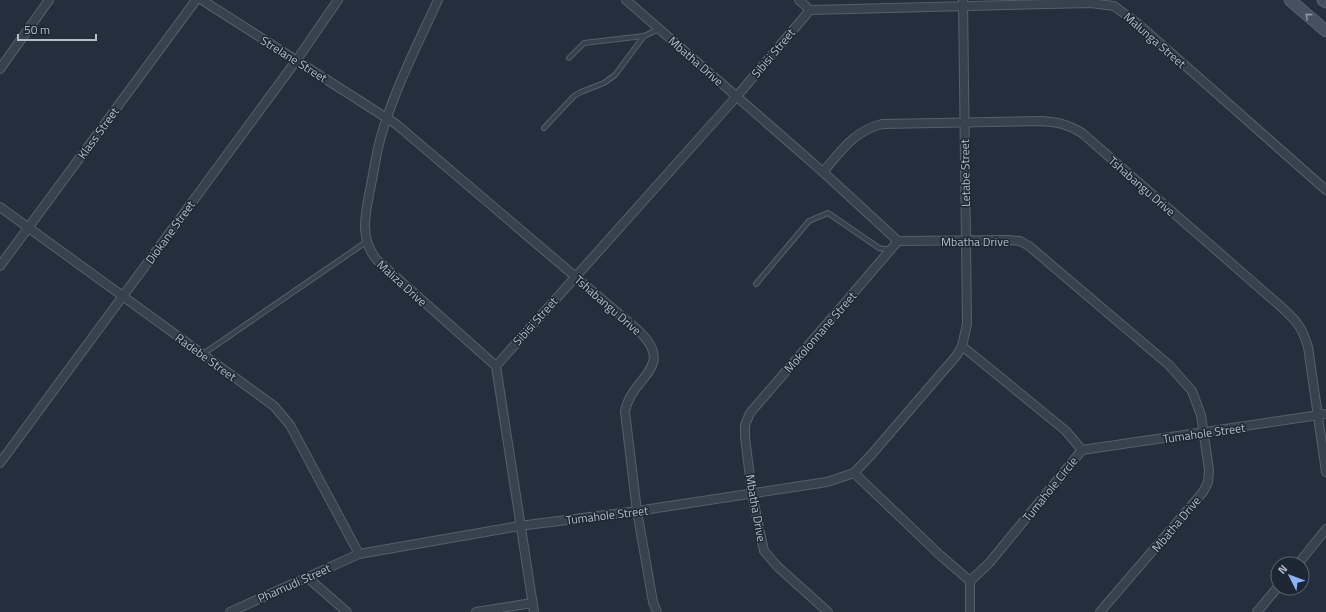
<svg xmlns="http://www.w3.org/2000/svg" width="1326" height="612" viewBox="0 0 1326 612" font-family="'Titillium Web',sans-serif">
	<rect width="100%" height="100%" fill="#242f3e"/>
	<g fill="none" stroke-linecap="round" stroke-linejoin="round">
		<!-- lane casing -->
		<g stroke="#565f6c" stroke-width="6">
			<g id="lane">
				<path d="M569 58 584 43 644 36 659 29"/>
				<path d="M544 128 574 96 581 92 604 83 615 75 644 36"/>
				<path d="M756 284 809 221 828 213 879 248 890 250"/>
				<path d="M203 354 366 242"/>
			</g>
		</g>
		<!-- street casing -->
		<g stroke="#565f6c" stroke-width="10">
			<g id="street">
				<path d="M202 0 396 124 638 330C678 368 630 377 625 412L637 511 653 602 657 612"/>
				<path d="M438 0C417 46 393 92 380 140 376 155 374 170 371 185 366 211 358 238 377 260L496 366 534 612"/>
				<path d="M626 0 823 172 898 241 1008 240 1020 241 1029 246 1169 365 1192 391 1201 415 1209 470 1208 482 1203 492 1100 612"/>
				<path d="M799 0 810 10 1091 3 1114 6 1137 23 1326 190"/>
				<path d="M0 69 49 0"/>
				<path d="M823 172C841 151 854 131 882 124L1040 121C1057 122 1068 124 1082 133L1279 305C1295 319 1302 326 1308 347L1326 472"/>
				<path d="M0 207 274 406 290 425 359 554"/>
				<path d="M0 266 196 0"/>
				<path d="M962 346 1066 431 1082 450"/>
				<path d="M496 366 737 96 810 10"/>
				<path d="M1082 450 1326 414"/>
				<path d="M0 463 296 61 338 0"/>
				<path d="M854 473 941 556 970 581"/>
				<path d="M1298 564 1326 529"/>
				<path d="M308 578 347 612"/>
				<path d="M970 581 990 562 1082 450"/>
				<path d="M970 581V612"/>
				<path d="M230 612 359 554 519 526 637 511 827 482 854 473 871 455 957 355 962 346 967 324 963 0"/>
				<path d="M476 612 532 603"/>
				<path d="M828 612 778 567 764 551 752 494 745 437V425L750 413 898 241"/>
				<path d="M1257 612 1278 587"/>
			</g>
		</g>
		<!-- secondary casing -->
		<g stroke="#565f6c" stroke-width="13">
			<g id="secondary">
				<path d="M1290 0 1326 31"/>
				<path d="M1323 0 1326 2"/>
			</g>
		</g>
		<!-- lane -->
		<use href="#lane" stroke="#38414e" stroke-width="4"/>
		<!-- street -->
		<use href="#street" stroke="#38414e" stroke-width="8"/>
		<!-- secondary -->
		<use href="#secondary" stroke="#465061" stroke-width="11"/>
	</g>
	<!-- one-way arrows -->
	<defs><path id="oneway-chevron" d="M-2-3.5L2.5 0L-2 3.5" fill="none" stroke-width="1.6" stroke-linecap="round" stroke-linejoin="round"/></defs>
	<use stroke="#8e96a5" href="#oneway-chevron" transform="translate(1308 16) rotate(-139)"/>
	<g text-anchor="middle" dominant-baseline="central" stroke-width="3" stroke-linejoin="round" paint-order="stroke">
		<!-- street labels -->
		<g font-size="12" fill="#b4bcc9" stroke="#1d2633">
			<text transform="translate(1155 40) rotate(41)">Malunga Street</text>
			<text transform="translate(773 53) rotate(-50)">Sibisi Street</text>
			<text transform="translate(294 59) rotate(32)">Strelane Street</text>
			<text transform="translate(696 61) rotate(41)">Mbatha Drive</text>
			<text transform="translate(98 133) rotate(-54)">Klass Street</text>
			<text transform="translate(965 173) rotate(-91)">Letabe Street</text>
			<text transform="translate(1142 186) rotate(41)">Tshabangu Drive</text>
			<text transform="translate(170 232) rotate(-54)">Diokane Street</text>
			<text x="975" y="241">Mbatha Drive</text>
			<text transform="translate(402 283) rotate(42)">Maliza Drive</text>
			<text transform="translate(608 305) rotate(41)">Tshabangu Drive</text>
			<text transform="translate(535 321) rotate(-48)">Sibisi Street</text>
			<text transform="translate(820 332) rotate(-49)">Mokolonnane Street</text>
			<text transform="translate(206 357) rotate(36)">Radebe Street</text>
			<text transform="translate(1204 433) rotate(-8)">Tumahole Street</text>
			<text transform="translate(1050 489) rotate(-51)">Tumahole Circle</text>
			<text transform="translate(756 508) rotate(80)">Mbatha Drive</text>
			<text transform="translate(607 515) rotate(-7)">Tumahole Street</text>
			<text transform="translate(1176 524) rotate(-50)">Mbatha Drive</text>
			<text transform="translate(294 583) rotate(-24)">Phamudi Street</text>
		</g>
	</g>
	<!-- north arrow -->
	<g transform="translate(1290 576) rotate(312)"><circle r="19" fill="#1d2633" stroke="#59626f"/>
	<path d="M0-3L7 15L0 10L-7 15Z" fill="#8ab4f8"/>
	<text y="-6" font-size="11" font-weight="bold" text-anchor="middle" fill="#b4bcc9">N</text>
	</g>
	<!-- scale -->
	<path d="M18 34v6h78v-6" fill="none" stroke="#b4bcc9" stroke-width="2"/>
	<text x="24" y="34" font-size="12" fill="#b4bcc9" stroke="#1d2633" stroke-width="3" paint-order="stroke">50 m</text>
</svg>
